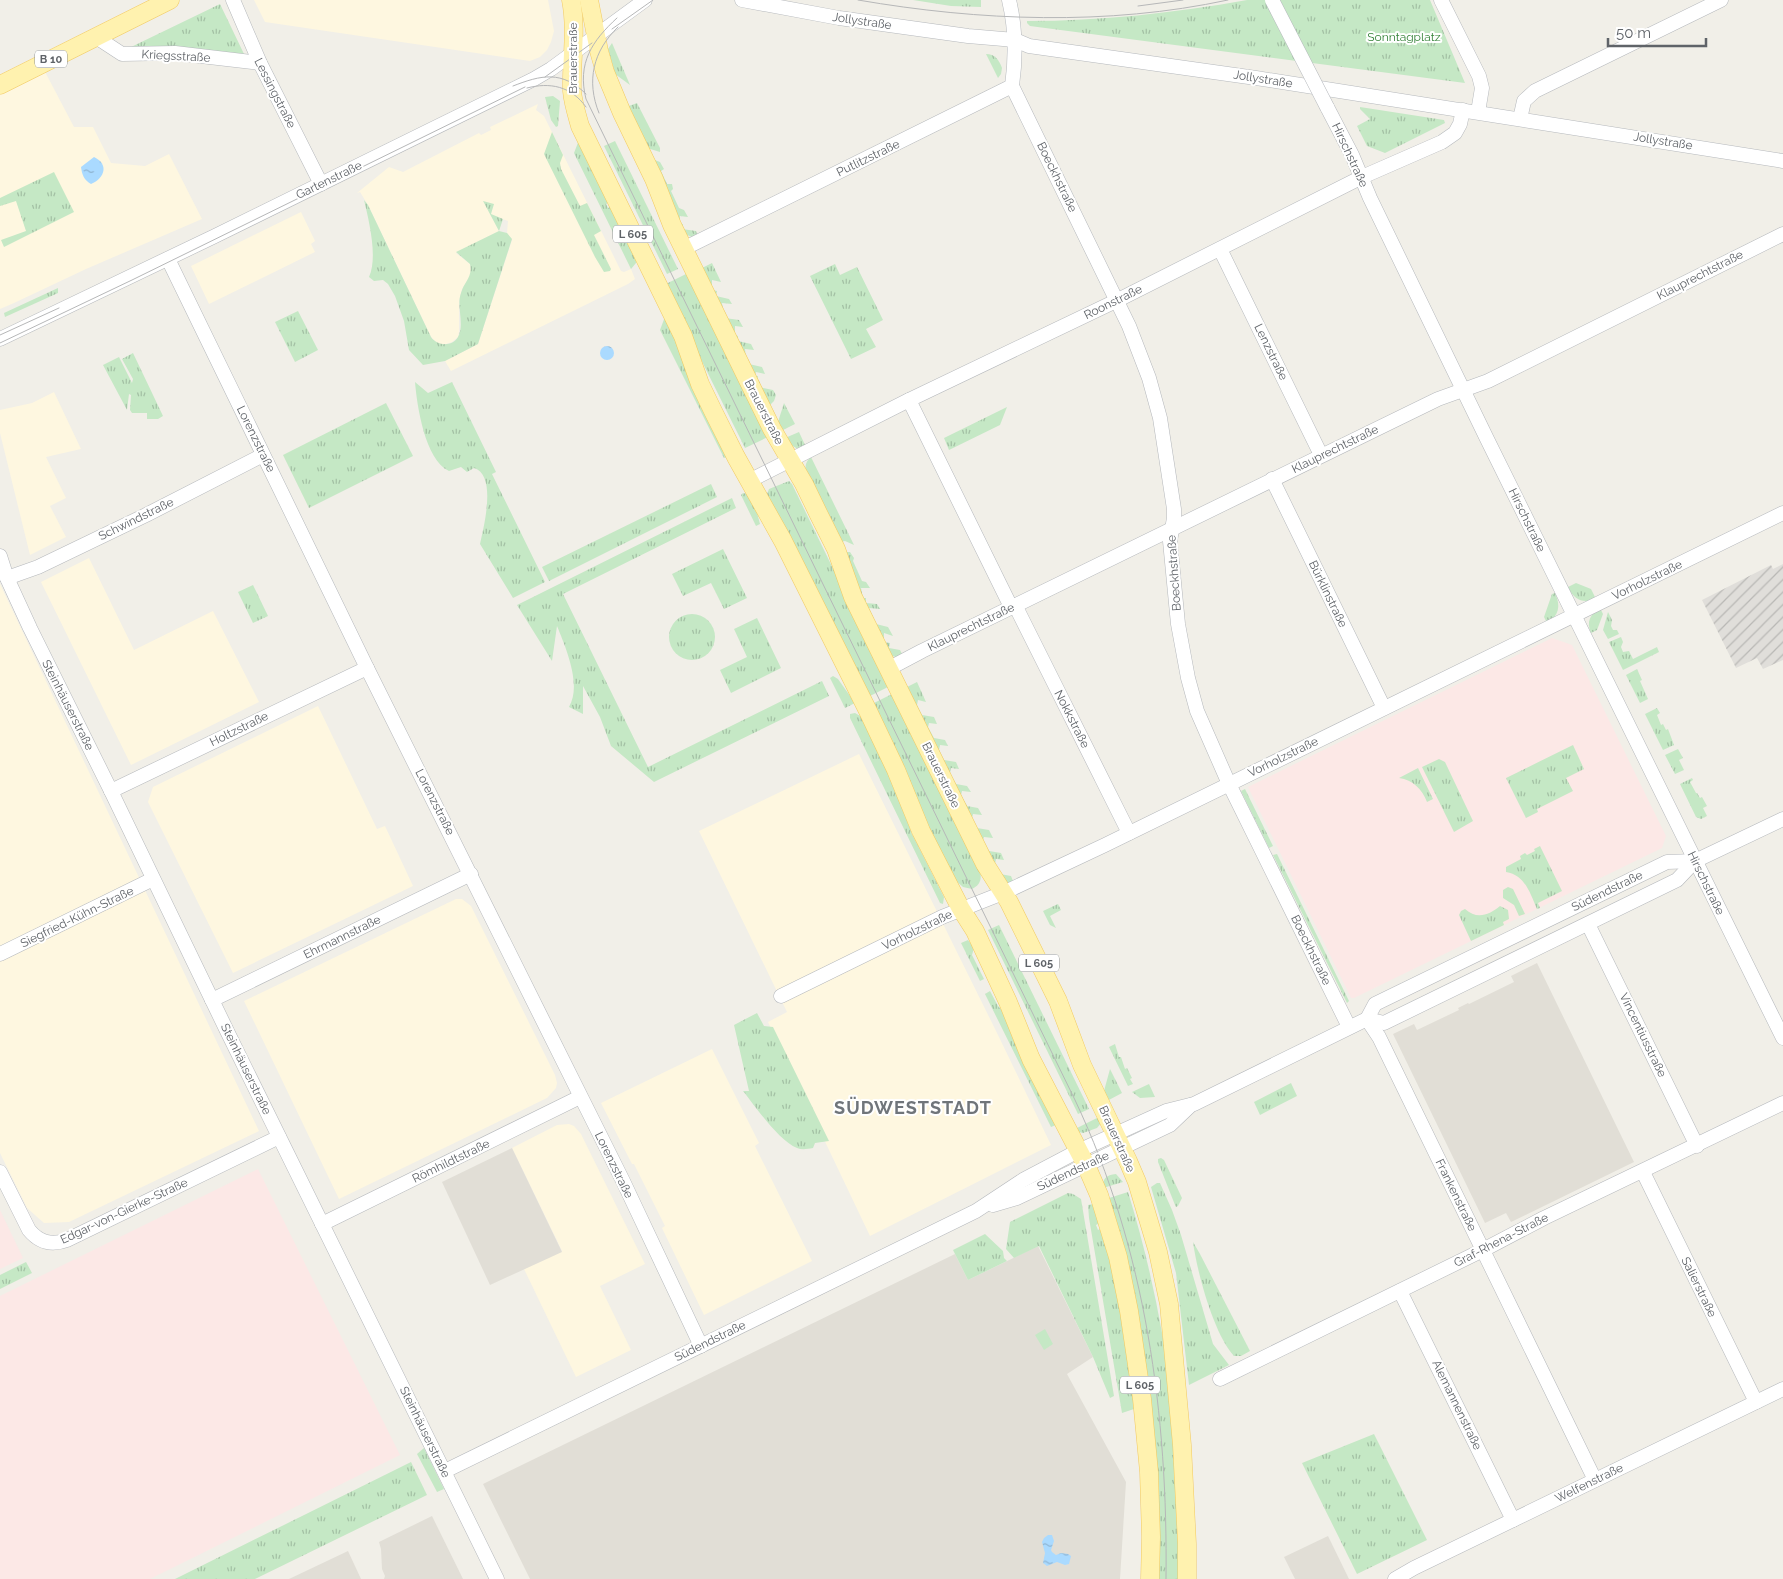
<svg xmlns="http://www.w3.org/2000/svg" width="1783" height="1579" viewBox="0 0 1783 1579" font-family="Raleway,sans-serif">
	<defs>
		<pattern id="industrial-furrows" width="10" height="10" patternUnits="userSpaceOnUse" patternTransform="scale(1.25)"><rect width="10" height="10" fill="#e0deda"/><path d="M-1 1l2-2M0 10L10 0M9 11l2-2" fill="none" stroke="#b9b8b5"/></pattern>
		<pattern id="grass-tufts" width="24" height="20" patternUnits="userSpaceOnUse" patternTransform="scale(1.25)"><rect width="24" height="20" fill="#c5e8c5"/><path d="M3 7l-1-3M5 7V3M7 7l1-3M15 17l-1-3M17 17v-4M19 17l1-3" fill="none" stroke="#a3c0a4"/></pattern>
		<pattern id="water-ripples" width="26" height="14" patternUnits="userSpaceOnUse" patternTransform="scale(1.25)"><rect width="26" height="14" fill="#aadaff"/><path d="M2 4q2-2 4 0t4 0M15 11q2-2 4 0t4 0" fill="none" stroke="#8eb4d2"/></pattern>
	</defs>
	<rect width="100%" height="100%" fill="#f1efe8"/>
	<!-- commercial -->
	<g fill="#fef7e0">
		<path d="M254 0H548L554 31 551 42 547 50 540 57 530 61 265 22Z"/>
		<path d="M42 66 74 127H93L111 163 145 166 169 154 202 219 86 269 14 303 0 309V87Z"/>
		<path d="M538 104 536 110 544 116 621 271 624 272 631 269 635 279 628 284 451 371 445 361 478 344 512 240 507 233 508 221 491 215 499 231 456 253 470 264 471 269V275L462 289 459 301V332L458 337 452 342 446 344H438L431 337 368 205 360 192 357 193 389 167 403 172 479 133 481 135 491 130 490 127Z"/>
		<path d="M301 212 315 241 311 244 315 252 209 304 191 266Z"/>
		<path d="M54 392 81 449 46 457 66 498 50 506 66 537 30 555 0 433V410L32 403Z"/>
		<path d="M89 558 134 650 213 611 259 702 131 765 41 582Z"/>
		<path d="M0 584 259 1131 69 1222 44 1223 27 1208 0 1153Z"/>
		<path d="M318 706 377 829 385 826 413 886 233 973 148 802 153 787Z"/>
		<path d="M859 754 998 1035 1051 1145 870 1236 768 1022 787 1012 699 831Z"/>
		<path d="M456 899H462L471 906 555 1075 557 1083 556 1088 547 1098 339 1199 244 1001Z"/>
		<path d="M712 1049 759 1143 755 1146 812 1261 704 1315 662 1228 665 1226 634 1164H632L601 1103Z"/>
		<path d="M569 1124 574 1126 581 1134 645 1264 600 1286 631 1350 576 1377 524 1269 562 1251 512 1148 557 1125Z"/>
	</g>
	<!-- industrial -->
	<path fill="url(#industrial-furrows)" d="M1783 564V660L1763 669 1757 658 1736 668 1702 600 1771 565 1773 569Z"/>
	<!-- education -->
	<g fill="#e1ded6">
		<path d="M1537 963 1634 1162 1511 1222 1506 1213 1485 1223 1393 1034 1414 1024 1417 1030 1459 1010 1458 1008 1468 1003 1469 1004 1514 982 1511 976Z"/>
		<path d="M512 1148 562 1252 490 1285 442 1182Z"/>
		<path d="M1038 1246 1093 1357 1067 1374 1126 1482 1120 1579H530L483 1484 955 1254 968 1280Z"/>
		<path d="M432 1516 463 1579H384L385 1576 382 1569 381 1549 379 1542Z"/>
		<path d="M1328 1536 1349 1579H1295L1284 1557Z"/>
		<path d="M348 1551 361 1579H289Z"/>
	</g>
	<!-- medical -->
	<g fill="#fce8e6">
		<path d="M1552 638 1572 645 1666 836 1662 848 1354 998H1351L1248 787Z"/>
		<path d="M258 1169 400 1455 150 1579H0V1296Z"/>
		<path d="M0 1210 23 1258 0 1269Z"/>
	</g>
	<!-- grass -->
	<g fill="url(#grass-tufts)">
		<path d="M913 0H981V7L951 6Z"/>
		<path d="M1247 0H1430L1465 83 1030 26 1027 23V21C1101 21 1174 13 1247 0Z"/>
		<path d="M220 4 244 54C206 49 168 47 129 48Z"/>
		<path d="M612 43 630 85 615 74 608 49Z"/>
		<path d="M986 54C995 54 999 60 1002 68L1001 74 998 78Z"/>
		<path d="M553 96 560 101 558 126 556 127 551 120 545 97Z"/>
		<path d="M637 103 660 148V152L647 148 626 107Z"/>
		<path d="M1360 107 1444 120 1445 123 1385 153 1367 146 1357 126 1370 119 1360 109Z"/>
		<path d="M552 132 563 155 560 163 561 169 580 206 587 203 601 231 594 235 611 269 610 271 604 272 595 257 544 154Z"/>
		<path d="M579 140 610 201 606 204 608 208 612 206 637 257 636 263 631 269 574 153Z"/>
		<path d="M615 141 678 269 667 274 604 146Z"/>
		<path d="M652 159 660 162 664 169 661 171 667 184H672L673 189 671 191 679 208 684 210 688 217 680 216V224H683L682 229 696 231 697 234 692 237 682 233Z"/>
		<path d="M54 172 74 212 4 247 1 240 26 231 16 201 0 206V198Z"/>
		<path d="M364 200 368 205 431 337C437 346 452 347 458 337 465 324 456 306 461 293 464 282 473 277 470 264L456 252 499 231 483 201 494 204 491 214 503 219 499 231 507 233 512 239 478 344 445 361 423 365 409 350 404 321 395 296 388 284 383 280 374 281 369 277C378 257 369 221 364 200Z"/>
		<path d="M712 263 721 282 712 280V290L717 291 716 296 729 299 732 304 722 303 723 312 726 313 725 318 739 320 743 327 735 326V335L738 336V341L751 344 754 350 745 349 746 359 749 360V364L762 367 765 374 756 372 755 376H758L757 381 760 382 759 387 773 390 776 395 774 401 770 405H766L700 269Z"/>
		<path d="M835 264 840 275 857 267 883 320 866 329 876 347 851 359 810 276Z"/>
		<path d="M688 273 768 437 745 448 664 285Z"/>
		<path d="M58 288V293L5 317 4 313Z"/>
		<path d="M298 311 318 350 295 362 275 322Z"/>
		<path d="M666 314 729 456 724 458 660 330Z"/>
		<path d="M133 353 163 416 158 419H147V413H132L130 410 131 395 129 394 127 410 103 365 119 357 132 383 133 379 122 359Z"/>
		<path d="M415 382 428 393 452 382 496 472 492 474 545 582 513 598 480 544C484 526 497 475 474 468L467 472 461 467 449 471C425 460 417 406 415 382Z"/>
		<path d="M386 403 413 456 309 508 283 455Z"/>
		<path d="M784 403 795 424 781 431 778 422Z"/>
		<path d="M1007 407 1000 425 949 450 944 438Z"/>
		<path d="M799 432 805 445 798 449 789 444 785 438Z"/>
		<path d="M811 457 854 545 845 541 841 542 806 474C805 467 805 462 811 457Z"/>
		<path d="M789 481 792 484 890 686 866 698 767 494 769 489Z"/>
		<path d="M711 484 717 497 549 581 542 567Z"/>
		<path d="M743 493 747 494 756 509 760 524 756 526 741 495Z"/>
		<path d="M732 498 736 508 563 594 648 767 822 681 829 696 654 782 611 746 600 717 583 686V714L569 707C582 685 566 648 557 626L552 661 517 605Z"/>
		<path d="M723 549 747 598 724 609 711 583 683 596 672 574Z"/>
		<path d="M846 552H850L854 558 853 561 862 581 866 582 870 588H861L863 598H866V603L877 604 880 609 869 608 876 624 888 627 893 636 884 633V642L890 643 889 648 900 650 902 654 897 657 891 656 869 617Z"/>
		<path d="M1576 583 1591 589 1596 599C1583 604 1574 600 1568 587Z"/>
		<path d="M253 585 268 616 253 623 238 592Z"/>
		<path d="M1555 593C1561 606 1559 616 1547 623L1544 617 1552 594Z"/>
		<path d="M1600 608 1603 614 1597 630 1591 633C1586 622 1590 614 1600 608Z"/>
		<path d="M1608 612 1612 620 1611 626 1613 630H1617L1619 634 1608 639 1603 630Z"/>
		<circle cx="692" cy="637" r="23"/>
		<path d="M757 618 781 668 731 693 720 670 747 657 734 629Z"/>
		<path d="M1621 637 1623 642 1621 647 1623 652 1629 651 1633 659 1657 647 1659 652 1623 670 1609 642Z"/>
		<path d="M1637 669 1642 680 1640 681 1648 699 1640 703 1626 675Z"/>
		<path d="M833 676 838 679 855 703 845 708 830 678Z"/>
		<path d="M917 682 926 702 918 700 917 705 922 715 934 717 937 724 929 723 928 727 934 738 945 740 948 746 940 745 939 750 944 760 956 762 959 769 951 768 950 773 956 784 967 786 971 792 962 791 961 795 967 806 978 808 982 815 973 814 972 818 977 828 989 830 993 838 984 837 983 840 989 851 1001 853 1004 860 996 859 995 864 1000 874 1011 876 1013 881 1009 884 1004 882 905 688Z"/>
		<path d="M894 693 980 870C982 880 980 885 972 889L963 887 955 880 870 705Z"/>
		<path d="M1657 708 1660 713 1657 715 1661 725 1663 724 1666 730 1668 729 1674 745 1663 750 1645 714Z"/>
		<path d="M855 713 862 717 894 785 912 834 944 897 943 904 940 903 850 718V714Z"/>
		<path d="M1573 745 1584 769 1566 778 1573 791 1537 809 1538 812 1526 818 1506 778Z"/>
		<path d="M1678 749 1683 758 1679 760 1684 770 1675 774 1665 755Z"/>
		<path d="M1439 759 1445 762 1473 821 1454 832 1422 767Z"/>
		<path d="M1418 768 1433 799 1427 802C1422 789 1413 780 1399 778Z"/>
		<path d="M1692 778 1693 780 1690 782 1696 793H1697L1700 798 1702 797 1707 806 1703 808 1707 816 1701 819 1696 817 1680 784Z"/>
		<path d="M1245 789 1273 846 1269 848 1241 791Z"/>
		<path d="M1540 846 1562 891 1538 903 1540 908 1537 909C1530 893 1525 875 1506 872V867L1521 859 1520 856 1525 853 1527 855 1535 851 1534 849Z"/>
		<path d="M1277 854 1349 1001 1347 1003 1273 855Z"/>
		<path d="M1508 887 1513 889 1525 914 1519 916 1514 905 1503 898V890Z"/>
		<path d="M1058 904 1061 910 1050 916 1056 928 1050 925 1043 911Z"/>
		<path d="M1500 906 1508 910 1509 919 1503 922 1504 925 1471 941 1459 915 1461 911 1465 909C1477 920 1489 915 1500 906Z"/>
		<path d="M999 925 1089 1109 1078 1114 988 930Z"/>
		<path d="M968 940 974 948 972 955 984 979 980 981 961 943Z"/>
		<path d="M990 991 998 1006 1008 1017 1056 1125 1051 1127 985 994Z"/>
		<path d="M757 1013 764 1026 773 1027 829 1141 815 1143 813 1148C807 1149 802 1150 797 1148 779 1141 755 1106 743 1091H749L734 1025Z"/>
		<path d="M1115 1044 1119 1057H1121L1125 1069 1127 1068 1132 1078 1130 1079 1133 1084 1128 1086 1109 1047Z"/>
		<path d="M1110 1069 1122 1093 1107 1101 1104 1091Z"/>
		<path d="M1291 1083 1297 1096 1260 1115 1254 1102Z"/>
		<path d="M1149 1084 1155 1097 1140 1098 1132 1092Z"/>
		<path d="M1101 1116 1102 1122 1097 1128 1083 1133 1079 1132 1077 1128Z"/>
		<path d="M1161 1158 1164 1160 1182 1198 1178 1206 1176 1207 1175 1205 1158 1162V1159Z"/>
		<path d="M1116 1174 1123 1182 1103 1188C1102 1179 1106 1175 1116 1174Z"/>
		<path d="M1157 1183H1160L1172 1210 1181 1235 1213 1344 1229 1365 1189 1385 1176 1273 1151 1187Z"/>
		<path d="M1128 1192C1149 1260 1163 1328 1172 1398L1181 1579H1158L1106 1199Z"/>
		<path d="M1068 1193 1073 1194 1081 1199 1114 1396 1110 1398 1093 1357 1039 1246 1014 1258 1006 1249 1010 1222Z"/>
		<path d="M1093 1204 1100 1223 1096 1225 1098 1230 1102 1228C1118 1287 1131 1348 1134 1409L1122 1413 1089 1218 1088 1205Z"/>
		<path d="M985 1234 1003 1251 1004 1258 1007 1261 968 1280 953 1250Z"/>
		<path d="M1193 1242 1200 1254 1250 1351 1241 1356H1234C1214 1335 1197 1272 1193 1242Z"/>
		<path d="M26 1262 32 1273 0 1289V1275Z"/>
		<path d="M1374 1434 1427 1540 1357 1574 1302 1463Z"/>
		<path d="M424 1448 444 1489 437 1492 417 1454Z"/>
		<path d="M411 1462 427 1495 255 1579H175Z"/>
	</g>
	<!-- garden -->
	<path fill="#c5e8c5" d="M1045 1329 1053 1344 1044 1350 1035 1335Z"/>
	<!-- water -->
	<g fill="url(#water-ripples)">
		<path d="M94 157C109 164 105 178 91 184 84 180 82 175 81 167Z"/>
		<circle cx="607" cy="353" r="7"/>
		<path d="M1048 1535H1052L1054 1541 1051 1550 1052 1552 1056 1555 1061 1553 1068 1554 1071 1556 1069 1564 1065 1565 1057 1562 1047 1566 1043 1563 1045 1553 1042 1542 1044 1538Z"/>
	</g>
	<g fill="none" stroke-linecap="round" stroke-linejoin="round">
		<!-- minor casing -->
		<g stroke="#b5b8bc" stroke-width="15">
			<g id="minor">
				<path d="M233 0 260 63 321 184"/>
				<path d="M742 0 839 18 968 36 1015 40 1029 46 1256 78 1783 161"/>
				<path d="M1441 0 1479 76 1482 88 1478 112"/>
				<path d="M96 37 122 54 175 53 260 63"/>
				<path d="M1012 86 1129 326 1149 378 1160 418 1174 509V518L1170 541 1178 624 1188 678 1197 711 1229 784 1349 1027"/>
				<path d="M1327 107 1352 155 1370 198 1487 439 1783 1038"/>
				<path d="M1520 119 1524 101 1535 91 1721 0"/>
				<path d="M683 249 1012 86C1016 57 1016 29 1009 0"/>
				<path d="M1220 249 1321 455"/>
				<path d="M168 259 367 668 623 1181 701 1346"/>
				<path d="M0 339 215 236 534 79 551 69 645 0"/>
				<path d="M909 400 1011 607"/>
				<path d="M1272 479 1384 708"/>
				<path d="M749 481 909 400 1118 300 1362 177 1442 142 1455 133 1460 124 1463 110"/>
				<path d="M0 556 7 578 30 628 111 791 227 1031 497 1579"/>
				<path d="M7 578 38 567 146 515 263 455"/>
				<path d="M1015 605 1129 833"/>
				<path d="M888 669 922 651 1438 399 1488 381 1783 234"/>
				<path d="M111 791 367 668"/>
				<path d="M1588 924 1697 1146"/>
				<path d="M0 954 153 879"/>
				<path d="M781 996 942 917 1003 893 1105 845 1783 513"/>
				<path d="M212 1000 471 874"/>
				<path d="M1367 1019 1379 1037 1595 1480"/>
				<path d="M1367 1019 1384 1023 1677 880 1695 861 1783 819"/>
				<path d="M0 1172 29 1230C39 1242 51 1246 67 1240L279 1137"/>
				<path d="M1643 1172 1756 1402"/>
				<path d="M993 1205 1017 1198 1170 1125 1191 1105"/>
				<path d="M322 1224 580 1097"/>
				<path d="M1400 1291 1513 1520"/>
				<path d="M1220 1379 1483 1250 1544 1218 1783 1103"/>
				<path d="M445 1471 976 1211 1023 1180 1078 1151 1166 1111 1194 1104 1367 1019 1375 1004 1667 862 1695 861"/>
				<path d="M1395 1579 1414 1568 1783 1389"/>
			</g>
		</g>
		<!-- major casing -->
		<g stroke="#f2c960" stroke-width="19">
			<g id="major">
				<path d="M571 0C577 31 571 61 572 91 573 103 577 115 580 126L683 336 700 384 713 411 736 457 783 541 868 711 896 770 921 831 961 909 975 931 1008 1002 1031 1059 1086 1165 1099 1195 1118 1257 1129 1311 1142 1399 1149 1472 1151 1537 1150 1579"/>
				<path d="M589 0 599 51 605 72 622 113 654 179 672 225 772 429 804 484 818 513 836 549 853 597 985 864 1009 902 1058 1001 1082 1065 1128 1161 1137 1182 1158 1252 1169 1304 1182 1445 1187 1544V1579"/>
				<path d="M0 85 170 0"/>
			</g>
		</g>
		<!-- minor -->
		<use href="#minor" stroke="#fff" stroke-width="14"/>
		<!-- major -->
		<use href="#major" stroke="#fff2af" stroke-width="18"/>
		<!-- tram -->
		<g stroke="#b6b7b8" stroke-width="1">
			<path d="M858 0C980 21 1107 26 1228 0"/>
			<path d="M1138 6 1183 0"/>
			<path d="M617 18C592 41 577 63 586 99L1075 1100C1146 1250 1168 1415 1166 1579"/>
			<path d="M612 29 653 0"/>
			<path d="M545 77 592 43"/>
			<path d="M513 86C541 75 562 70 586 94"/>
			<path d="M527 88C550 82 571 86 586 107"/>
			<path d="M599 113C586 81 593 51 618 27"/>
			<path d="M0 335 59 308"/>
			<path d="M0 343 132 280 525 87"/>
		</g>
		<!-- minor-bridge casing -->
		<g stroke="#b5b8bc" stroke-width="15" stroke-linecap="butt">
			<path id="minor-bridge" d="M1272 0 1327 107"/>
		</g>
		<!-- minor-bridge -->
		<use href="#minor-bridge" stroke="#fff" stroke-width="14"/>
	</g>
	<g text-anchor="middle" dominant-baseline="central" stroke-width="4" stroke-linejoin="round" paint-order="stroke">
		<!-- shield labels -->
		<g fill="#fff" stroke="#8f9295" stroke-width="1">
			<rect x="35" y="50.5" width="32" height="17" rx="4"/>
			<rect x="613" y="225.5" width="40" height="17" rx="4"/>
			<rect x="1019" y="954.5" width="40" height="17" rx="4"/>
			<rect x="1120" y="1376.5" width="40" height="17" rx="4"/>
		</g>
		<g font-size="11" font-weight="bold" fill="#5f6368">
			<text x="51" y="59">B 10</text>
			<text x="633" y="234">L 605</text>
			<text x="1039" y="963">L 605</text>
			<text x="1140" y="1385">L 605</text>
		</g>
		<!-- street labels -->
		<g font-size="12" fill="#5f6368" stroke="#fff">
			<text transform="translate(862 21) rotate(8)">Jollystraße</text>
			<text transform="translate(176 56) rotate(3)">Kriegsstraße</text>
			<text transform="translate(573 58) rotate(-90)">Brauerstraße</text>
			<text transform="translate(1263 79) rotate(9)">Jollystraße</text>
			<text transform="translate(275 93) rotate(63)">Lessingstraße</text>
			<text transform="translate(1663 141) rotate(9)">Jollystraße</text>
			<text transform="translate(1350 155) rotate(65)">Hirschstraße</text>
			<text transform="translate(868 158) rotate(-26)">Putlitzstraße</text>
			<text transform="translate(1057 177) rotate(64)">Boeckhstraße</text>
			<text transform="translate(329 180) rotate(-26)">Gartenstraße</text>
			<text transform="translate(1700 275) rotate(-27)">Klauprechtstraße</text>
			<text transform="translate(1113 302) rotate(-26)">Roonstraße</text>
			<text transform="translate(1271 352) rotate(64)">Lenzstraße</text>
			<text transform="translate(764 412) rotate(63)">Brauerstraße</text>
			<text transform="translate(256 439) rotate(64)">Lorenzstraße</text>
			<text transform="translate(1335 449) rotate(-26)">Klauprechtstraße</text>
			<text transform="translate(136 519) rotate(-26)">Schwindstraße</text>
			<text transform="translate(1527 520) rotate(64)">Hirschstraße</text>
			<text transform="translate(1174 573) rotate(-94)">Boeckhstraße</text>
			<text transform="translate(1647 580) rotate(-26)">Vorholzstraße</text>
			<text transform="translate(1328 594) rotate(64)">Bürklinstraße</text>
			<text transform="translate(971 627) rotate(-26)">Klauprechtstraße</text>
			<text transform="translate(68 705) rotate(63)">Steinhäuserstraße</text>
			<text transform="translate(1072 719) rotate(63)">Nokkstraße</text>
			<text transform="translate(239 729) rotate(-26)">Holtzstraße</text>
			<text transform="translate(1283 757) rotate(-26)">Vorholzstraße</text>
			<text transform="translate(941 775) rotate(64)">Brauerstraße</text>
			<text transform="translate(435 802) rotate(63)">Lorenzstraße</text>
			<text transform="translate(1706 883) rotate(64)">Hirschstraße</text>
			<text transform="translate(1607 891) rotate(-26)">Südendstraße</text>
			<text transform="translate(77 917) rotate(-26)">Siegfried-Kühn-Straße</text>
			<text transform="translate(917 930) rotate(-26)">Vorholzstraße</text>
			<text transform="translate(342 937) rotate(-26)">Ehrmannstraße</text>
			<text transform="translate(1311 950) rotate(64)">Boeckhstraße</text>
			<text transform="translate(1643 1035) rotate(64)">Vincentiusstraße</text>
			<text transform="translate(246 1069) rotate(64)">Steinhäuserstraße</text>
			<text transform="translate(1117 1139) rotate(66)">Brauerstraße</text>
			<text transform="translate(451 1161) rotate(-26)">Römhildtstraße</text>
			<text transform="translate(614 1165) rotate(64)">Lorenzstraße</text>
			<text transform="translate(1073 1171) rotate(-25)">Südendstraße</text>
			<text transform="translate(1456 1195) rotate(64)">Frankenstraße</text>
			<text transform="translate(124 1211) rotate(-25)">Edgar-von-Gierke-Straße</text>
			<text transform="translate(1501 1240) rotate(-27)">Graf-Rhena-Straße</text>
			<text transform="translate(1699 1287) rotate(64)">Salierstraße</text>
			<text transform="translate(710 1341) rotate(-26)">Südendstraße</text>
			<text transform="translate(1457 1405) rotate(64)">Alemannenstraße</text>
			<text transform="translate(425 1432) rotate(64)">Steinhäuserstraße</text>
			<text transform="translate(1589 1483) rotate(-26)">Welfenstraße</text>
		</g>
		<!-- park labels -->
		<g font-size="12" fill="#348238" stroke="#fff">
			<text x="1404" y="37">Sonntagplatz</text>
		</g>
		<!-- district labels -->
		<g font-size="18" font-weight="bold" letter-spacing="1" fill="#70757a" stroke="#fff">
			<text x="913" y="1107">SÜDWESTSTADT</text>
		</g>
	</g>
	<!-- scale -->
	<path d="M1608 38v8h98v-8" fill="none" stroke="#5f6368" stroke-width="2.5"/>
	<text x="1616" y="38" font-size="15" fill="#5f6368" stroke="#ffffff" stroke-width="4" paint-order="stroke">50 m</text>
</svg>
